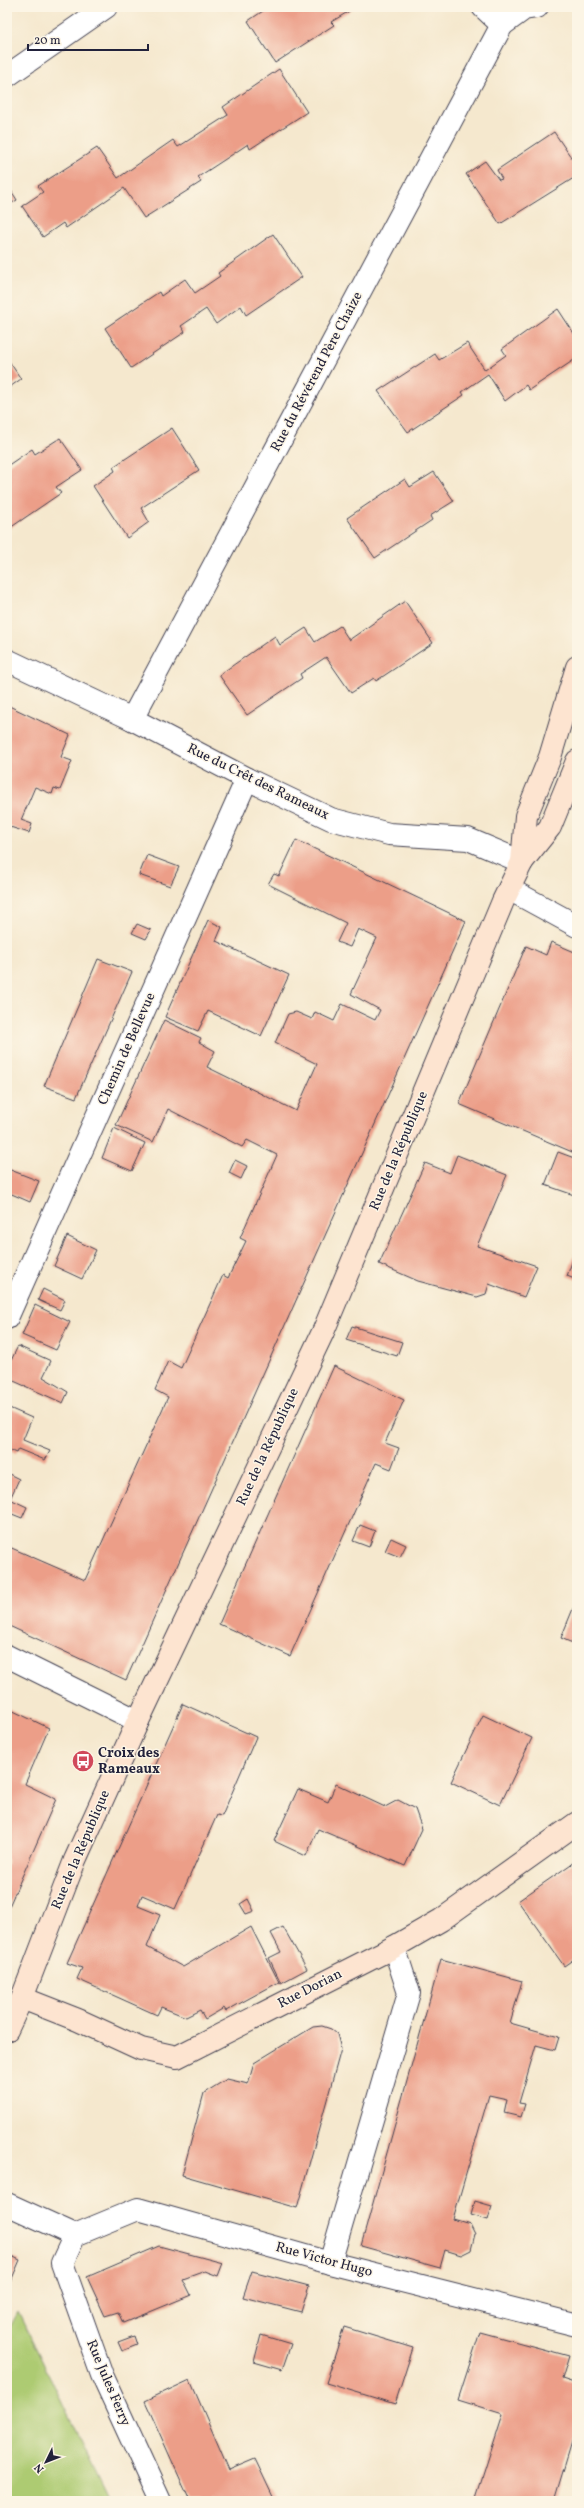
<svg xmlns="http://www.w3.org/2000/svg" width="584" height="2508" viewBox="0 0 584 2508" font-family="Vollkorn,serif">
	<rect width="100%" height="100%" fill="#fcf5e5"/>
	<filter id="ink" filterUnits="userSpaceOnUse"><feTurbulence type="fractalNoise" baseFrequency=".025" numOctaves="2"/><feDisplacementMap in="SourceGraphic" scale="8" xChannelSelector="R" yChannelSelector="G"/><feConvolveMatrix kernelMatrix="1 2 1 2 8 2 1 2 1" color-interpolation-filters="sRGB"/></filter>
	<filter id="wash" filterUnits="userSpaceOnUse"><feTurbulence type="fractalNoise" baseFrequency=".012" numOctaves="4" result="noise"/><feDisplacementMap in="SourceGraphic" scale="16" xChannelSelector="R" yChannelSelector="G"/><feGaussianBlur stdDeviation="0.9" result="paint"/><feColorMatrix in="noise" values="0 0 0 0 0 0 0 0 0 0 0 0 0 0 0 0 0 1.4 0 .05"/><feComposite in="paint" operator="in"/></filter>
	<g filter="url(#wash)">
		<rect width="100%" height="100%" fill="#f5e8ce"/>
		<!-- green -->
		<path fill="#adcb72" stroke="#687656" d="M18 2311 109 2499 105 2501H7V2332Z"/>
		<g id="blocks">
			<!-- building -->
			<g fill="#ec9e88">
				<path d="M269 7H356L331 22 334 25 275 63 248 21Z"/>
				<path d="M279 69 307 112 250 149 248 144 224 160 198 177 201 182 144 218 124 188 66 228 63 223 43 237 22 206 43 192 38 186 97 148 118 178 173 140 178 147 228 115 223 107Z"/>
				<path d="M554 132 577 166V176L500 224 466 174 485 161 499 180 502 179 497 170Z"/>
				<path d="M7 184 17 200 7 206Z"/>
				<path d="M273 234 302 277 246 315 241 306 216 324 206 309 181 326 185 332 131 368 105 328 159 292 161 296 185 279 195 293 220 276 218 273Z"/>
				<path d="M558 309 577 338V358L529 390 526 385 505 401 488 374 462 392 464 395 408 432 378 391 435 354 439 360 467 343 485 370 506 355 502 349Z"/>
				<path d="M7 358 21 379 7 389Z"/>
				<path d="M172 428 199 470 141 508 149 522 127 538 93 486 115 471 113 467Z"/>
				<path d="M60 438 82 470 56 487 61 493 7 530V466L32 449 35 454Z"/>
				<path d="M434 472 454 501 430 516 432 520 375 558 347 518 405 479 410 487Z"/>
				<path d="M405 601 433 643 376 681 374 678 351 693 326 657 300 674 302 678 247 715 219 675 275 636 280 645 306 628 315 642 340 626 349 640Z"/>
				<path d="M7 705 70 735 61 757 72 761 60 790 54 788 52 794 35 787 21 820 32 824 29 833 7 826Z"/>
				<path d="M296 840 466 921 126 1680 7 1625V1546L85 1580 168 1397 155 1390 168 1361 181 1368 223 1275 228 1278 246 1241 240 1238 277 1155 247 1140 242 1147 168 1109 153 1142 116 1125 164 1020 201 1038 199 1042 215 1051 207 1067 296 1111 317 1064 275 1043 288 1014 296 1012 312 1019 315 1012 334 1021 342 1004 375 1020 380 1010 351 994 377 938 358 929 350 947 337 942 346 923 268 884 274 874 279 876Z"/>
				<path d="M147 855 179 867 170 886 139 875Z"/>
				<path d="M208 920 222 927 216 941 289 975 261 1036 208 1011 198 1031 165 1017Z"/>
				<path d="M137 924 151 930 146 939 132 933Z"/>
				<path d="M551 942 577 953V1154L459 1104 526 946 546 955Z"/>
				<path d="M98 959 132 972 76 1098 44 1086Z"/>
				<path d="M114 1128 145 1143 132 1171 102 1158Z"/>
				<path d="M558 1152 577 1159V1196L545 1185Z"/>
				<path d="M457 1155 507 1175 477 1246 537 1266 524 1297 489 1284 486 1294 477 1297 418 1281 379 1264 425 1163 450 1173Z"/>
				<path d="M235 1160 247 1166 241 1179 229 1173Z"/>
				<path d="M8 1169 39 1181 30 1202 7 1192Z"/>
				<path d="M67 1236 96 1250 82 1279 54 1266Z"/>
				<path d="M577 1248V1280L567 1276Z"/>
				<path d="M43 1289 65 1300 60 1310 38 1300Z"/>
				<path d="M35 1305 70 1322 56 1350 22 1335Z"/>
				<path d="M352 1326 402 1342 397 1356 346 1340Z"/>
				<path d="M18 1346 51 1361 43 1377 68 1392 63 1403 7 1378V1369Z"/>
				<path d="M334 1366 404 1400 385 1443 399 1448 391 1469 376 1463 290 1656 219 1624Z"/>
				<path d="M7 1407 32 1418 23 1440 50 1451 45 1460 18 1449 16 1453 7 1449Z"/>
				<path d="M7 1473 19 1479 10 1499 27 1507 22 1518 7 1512Z"/>
				<path d="M360 1525 375 1531 369 1547 353 1541Z"/>
				<path d="M391 1538 406 1545 400 1557 385 1551Z"/>
				<path d="M577 1599V1645L561 1638Z"/>
				<path d="M183 1704 256 1737 222 1816 217 1815 175 1909 142 1895 138 1906 160 1915 147 1947 183 1967 251 1927 279 1982 226 2011 224 2008 205 2019 200 2010 186 2017 161 2007 157 2015 77 1979 82 1968 67 1963Z"/>
				<path d="M7 1708 49 1728 25 1784 56 1799 7 1911Z"/>
				<path d="M483 1715 532 1738 500 1805 451 1782Z"/>
				<path d="M336 1784 385 1807 398 1800 415 1809 422 1829 405 1866 318 1829 306 1856 274 1841 298 1789 328 1802Z"/>
				<path d="M577 1860V1957L564 1966 518 1901Z"/>
				<path d="M248 1899 254 1911 246 1914 240 1904Z"/>
				<path d="M283 1927 307 1969 281 1983 269 1958 281 1952 271 1933Z"/>
				<path d="M441 1959 522 1981 510 2023 559 2037 555 2050 536 2045 519 2103 525 2104 521 2117 504 2113 507 2099 489 2095 453 2219 470 2224 475 2234 471 2250 461 2255 445 2250 440 2268 361 2246Z"/>
				<path d="M322 2026 331 2029 337 2034 341 2049 297 2208 182 2175 204 2093 227 2079 248 2084 254 2063 313 2027Z"/>
				<path d="M475 2201 492 2206 488 2220 471 2215Z"/>
				<path d="M159 2246 223 2263 218 2276 205 2271 183 2279 191 2295 123 2323 118 2312 105 2316 87 2277Z"/>
				<path d="M7 2254 20 2260 7 2290Z"/>
				<path d="M252 2271 309 2286 301 2312 243 2297Z"/>
				<path d="M344 2327 413 2348 395 2404 326 2383Z"/>
				<path d="M480 2332 569 2356 562 2379 577 2384V2425L554 2501H475L503 2414 458 2400Z"/>
				<path d="M261 2335 291 2344 282 2370 254 2362Z"/>
				<path d="M134 2336 137 2345 122 2351 118 2342Z"/>
				<path d="M190 2380 229 2470 255 2459 275 2501H190L145 2401Z"/>
			</g>
		</g>
	</g>
	<g filter="url(#ink)">
		<use href="#blocks" fill-opacity="0" stroke="#424051" stroke-width="1"/>
		<g fill="none" stroke-linecap="round" stroke-linejoin="round">
			<!-- minor casing -->
			<g stroke="#424051" stroke-width="24">
				<g id="minor">
					<path d="M483 7 502 25 524 9 537 7"/>
					<path d="M7 76 106 7"/>
					<path d="M7 660 132 719 247 779 331 819 389 834 468 839 522 862"/>
					<path d="M132 719 502 25"/>
					<path d="M509 889 577 926"/>
					<path d="M7 1318 247 779"/>
					<path d="M7 1656 138 1721"/>
					<path d="M7 2204 75 2235 62 2263 102 2375 160 2501"/>
					<path d="M75 2235 138 2209 330 2263 577 2325"/>
					<path d="M330 2263 409 1993 394 1947"/>
				</g>
			</g>
			<!-- secondary casing -->
			<g stroke="#424051" stroke-width="24">
				<g id="secondary">
					<path d="M522 862 526 816 550 757 577 667"/>
					<path d="M22 1998 78 2020 141 2049 177 2057 394 1947 441 1920 577 1823"/>
					<path d="M7 2030 22 1998 75 1860 138 1721 323 1332 503 901 522 862 550 827 577 761"/>
				</g>
			</g>
			<!-- minor -->
			<use href="#minor" stroke="#fff" stroke-width="22"/>
			<!-- secondary -->
			<use href="#secondary" stroke="#fde4d0" stroke-width="22"/>
		</g>
	</g>
	<!-- icons -->
	<defs>
		<g id="bus-disc" transform="scale(1.15)"><circle r="9.5" fill="#d1495b" stroke="#fcf5e5"/><path d="M-5-6H5V4H4V6H2V4H-2V6H-4V4H-5ZM-3.5-4V0h7V-4ZM-3.5 1.2v1.5H-2V1.2ZM2 1.2v1.5H3.5V1.2Z" fill="#fff"/></g>
	</defs>
	<g fill-rule="evenodd">
		<use href="#bus-disc" x="83" y="1761"/>
	</g>
	<g text-anchor="middle" dominant-baseline="central" stroke-width="3" stroke-linejoin="round" paint-order="stroke">
		<!-- street labels -->
		<g font-size="14" fill="#22223b" stroke="#fcf5e5">
			<text transform="translate(317 372) rotate(-62)">Rue du Révérend Père Chaize</text>
			<text transform="translate(258 782) rotate(26)">Rue du Crêt des Rameaux</text>
			<text transform="translate(127 1049) rotate(-66)">Chemin de Bellevue</text>
			<text transform="translate(399 1151) rotate(-67)">Rue de la République</text>
			<text transform="translate(268 1447) rotate(-65)">Rue de la République</text>
			<text transform="translate(81 1850) rotate(-67)">Rue de la République</text>
			<text transform="translate(310 1989) rotate(-27)">Rue Dorian</text>
			<text transform="translate(324 2260) rotate(15)">Rue Victor Hugo</text>
			<text transform="translate(108 2383) rotate(67)">Rue Jules Ferry</text>
		</g>
		<!-- poi labels -->
		<g font-size="14" font-weight="bold" fill="#22223b" stroke="#fcf5e5" text-anchor="start">
			<text x="98" y="1753">Croix des<tspan x="98" dy="16">Rameaux</tspan></text>
		</g>
	</g>
	<!-- margin -->
	<rect width="584" height="2508" fill="none" stroke="#fcf5e5" stroke-width="24"/>
	<!-- north arrow -->
	<g transform="translate(46 2462) rotate(227)" stroke="#fcf5e5" stroke-width="3" paint-order="stroke">
	<path d="M0-3L7 15L0 10L-7 15Z" fill="#22223b"/>
	<text y="-6" font-size="11" font-weight="bold" text-anchor="middle" fill="#22223b">N</text>
	</g>
	<!-- scale -->
	<path d="M28 44v6h120v-6" fill="none" stroke="#22223b" stroke-width="2"/>
	<text x="34" y="44" font-size="12" fill="#22223b" stroke="#fcf5e5" stroke-width="3" paint-order="stroke">20 m</text>
</svg>
